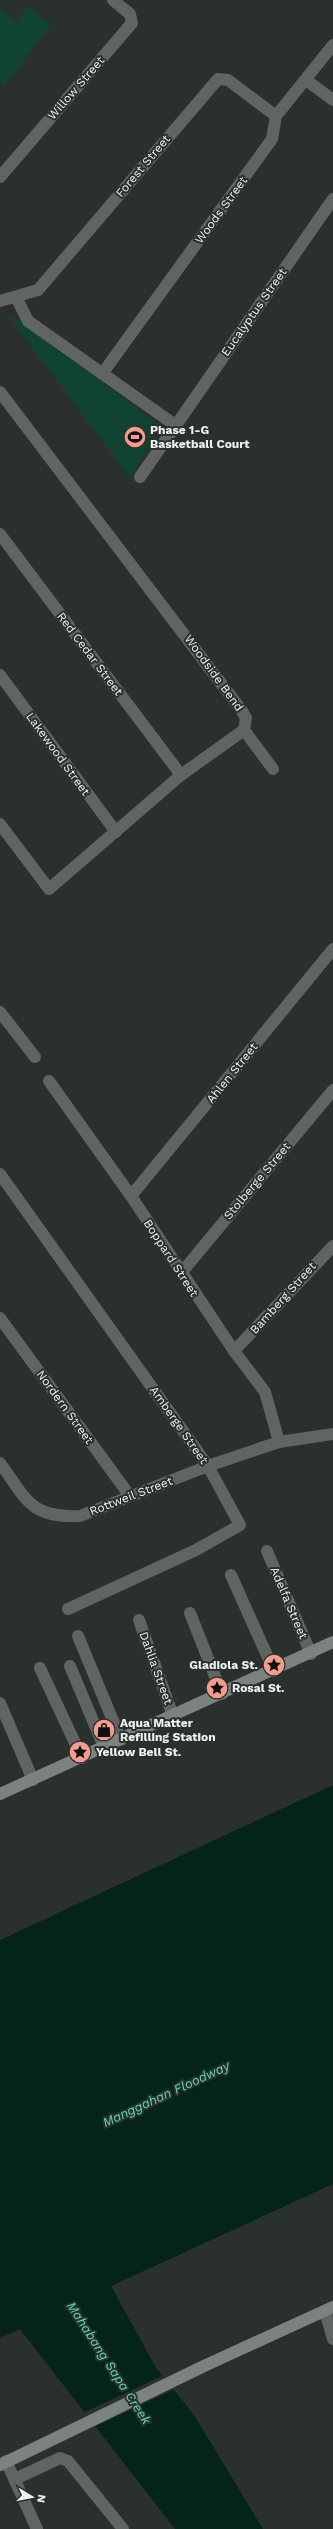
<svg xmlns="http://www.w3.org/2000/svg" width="333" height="2529" viewBox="0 0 333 2529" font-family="'Work Sans',sans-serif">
	<rect width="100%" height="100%" fill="#2a302d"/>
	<!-- green -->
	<g fill="#114332">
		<path d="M28 6 51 25 5 86 0 81V8L16 21Z"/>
		<path d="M8 315 27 324 160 426 130 478Z"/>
	</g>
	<!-- water -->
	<path fill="#042419" d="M333 1785V2184L111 2286 156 2368 194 2415 263 2529H175L20 2329 0 2338V1940Z"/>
	<!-- pier -->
	<path fill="#2a302d" d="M164 2375 175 2389 94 2427 83 2413Z"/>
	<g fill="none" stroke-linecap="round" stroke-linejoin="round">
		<!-- street -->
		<g stroke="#606462" stroke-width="12">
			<path d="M306 80 333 100"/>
			<path d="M0 177 132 23 130 14 113 0"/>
			<path d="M16 297 28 321 175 425"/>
			<path d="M0 301 38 290 218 79 228 80 276 116"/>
			<path d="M102 374 272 139 276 116 333 45"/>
			<path d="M0 392 242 711 246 718 244 730 181 775 49 889 0 824"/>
			<path d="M140 477 333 199"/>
			<path d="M0 534 181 775"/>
			<path d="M0 675 116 832"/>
			<path d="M244 730 273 769"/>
			<path d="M0 1012 35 1057"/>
			<path d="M49 1081 131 1196 234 1351 265 1392 279 1442"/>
			<path d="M0 1174 208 1466 240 1525 196 1550 68 1609"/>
			<path d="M131 1196 333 949"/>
			<path d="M182 1272 333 1090"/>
			<path d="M0 1318 130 1496"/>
			<path d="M234 1351 333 1246"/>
			<path d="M0 1463C27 1500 30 1518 80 1516L208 1466 279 1442 333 1434"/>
			<path d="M267 1551 311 1654"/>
			<path d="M231 1575 274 1671"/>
			<path d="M190 1613 222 1694"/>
			<path d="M139 1620 173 1716"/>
			<path d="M78 1636 121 1740"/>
			<path d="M70 1666 104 1747"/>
			<path d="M40 1668 82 1758"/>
			<path d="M0 1703 33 1780"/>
			<path d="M325 2311 333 2339"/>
			<path d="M6 2461 37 2529"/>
			<path d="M15 2479 60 2458 68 2461 123 2529"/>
		</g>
		<!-- secondary -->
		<g stroke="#7c827f" stroke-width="12">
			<path d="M0 1794 333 1642"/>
			<path d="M0 2465 204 2366 333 2307"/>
		</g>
	</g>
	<!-- icons -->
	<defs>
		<g id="stadium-disc" transform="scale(1.15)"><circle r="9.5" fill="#f49d8d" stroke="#2a302d"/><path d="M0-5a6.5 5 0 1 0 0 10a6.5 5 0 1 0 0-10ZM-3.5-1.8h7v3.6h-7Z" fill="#111"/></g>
		<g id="sight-disc" transform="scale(1.15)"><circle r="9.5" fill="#f49d8d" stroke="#2a302d"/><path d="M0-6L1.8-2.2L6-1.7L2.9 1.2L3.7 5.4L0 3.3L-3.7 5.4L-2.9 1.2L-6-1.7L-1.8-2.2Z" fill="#111"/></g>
		<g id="shop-disc" transform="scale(1.15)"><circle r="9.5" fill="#f49d8d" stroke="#2a302d"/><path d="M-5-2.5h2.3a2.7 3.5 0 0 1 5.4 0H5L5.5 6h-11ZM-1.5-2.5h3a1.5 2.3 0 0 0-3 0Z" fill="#111"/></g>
	</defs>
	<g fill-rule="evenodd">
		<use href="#stadium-disc" x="135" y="437"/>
		<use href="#sight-disc" x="274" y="1665"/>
		<use href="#sight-disc" x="217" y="1688"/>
		<use href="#shop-disc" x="104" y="1730"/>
		<use href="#sight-disc" x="80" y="1752"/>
	</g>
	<g text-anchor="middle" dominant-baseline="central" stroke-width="4" stroke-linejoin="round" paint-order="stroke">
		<!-- street labels -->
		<g font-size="12" fill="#eff3f1" stroke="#2a302d">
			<text transform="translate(76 88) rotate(-49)">Willow Street</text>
			<text transform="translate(143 166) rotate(-50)">Forest Street</text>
			<text transform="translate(221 210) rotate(-54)">Woods Street</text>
			<text transform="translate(254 312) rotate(-55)">Eucalyptus Street</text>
			<text transform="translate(90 654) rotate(53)">Red Cedar Street</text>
			<text transform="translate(214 673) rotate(54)">Woodside Bend</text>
			<text transform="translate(58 754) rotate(54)">Lakewood Street</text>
			<text transform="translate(232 1073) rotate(-51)">Ahlen Street</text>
			<text transform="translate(257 1181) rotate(-50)">Stolberge Street</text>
			<text transform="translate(171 1258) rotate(57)">Boppard Street</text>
			<text transform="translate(283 1298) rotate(-48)">Bamberg Street</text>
			<text transform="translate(65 1407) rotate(54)">Nordern Street</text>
			<text transform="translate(179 1425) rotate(55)">Amberge Street</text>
			<text transform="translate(131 1496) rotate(-21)">Rottweil Street</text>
			<text transform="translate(289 1603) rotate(67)">Adelfa Street</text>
			<text transform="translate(156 1668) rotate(70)">Dahlia Street</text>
		</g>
		<!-- poi labels -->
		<g font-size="12" font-weight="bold" fill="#eff3f1" stroke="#2a302d" text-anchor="start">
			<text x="150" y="430">Phase 1-G<tspan x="150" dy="14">Basketball Court</tspan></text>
			<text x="258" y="1665" text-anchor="end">Gladiola St.</text>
			<text x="232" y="1688">Rosal St.</text>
			<text x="120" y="1723">Aqua Matter<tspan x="120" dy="14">Refilling Station</tspan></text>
			<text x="96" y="1752">Yellow Bell St.</text>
		</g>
		<!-- water labels -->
		<g font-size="13" font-style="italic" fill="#56e0af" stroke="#2a302d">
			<text transform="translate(166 2094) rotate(-25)">Manggahan Floodway</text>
			<text transform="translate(109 2363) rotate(57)">Mahabang Sapa Creek</text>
		</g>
	</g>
	<!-- north arrow -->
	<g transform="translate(32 2497) rotate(100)" stroke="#2a302d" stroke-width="3" paint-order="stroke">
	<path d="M0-3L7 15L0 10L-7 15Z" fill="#eff3f1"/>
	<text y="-6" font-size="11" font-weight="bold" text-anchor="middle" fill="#eff3f1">N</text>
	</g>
</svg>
